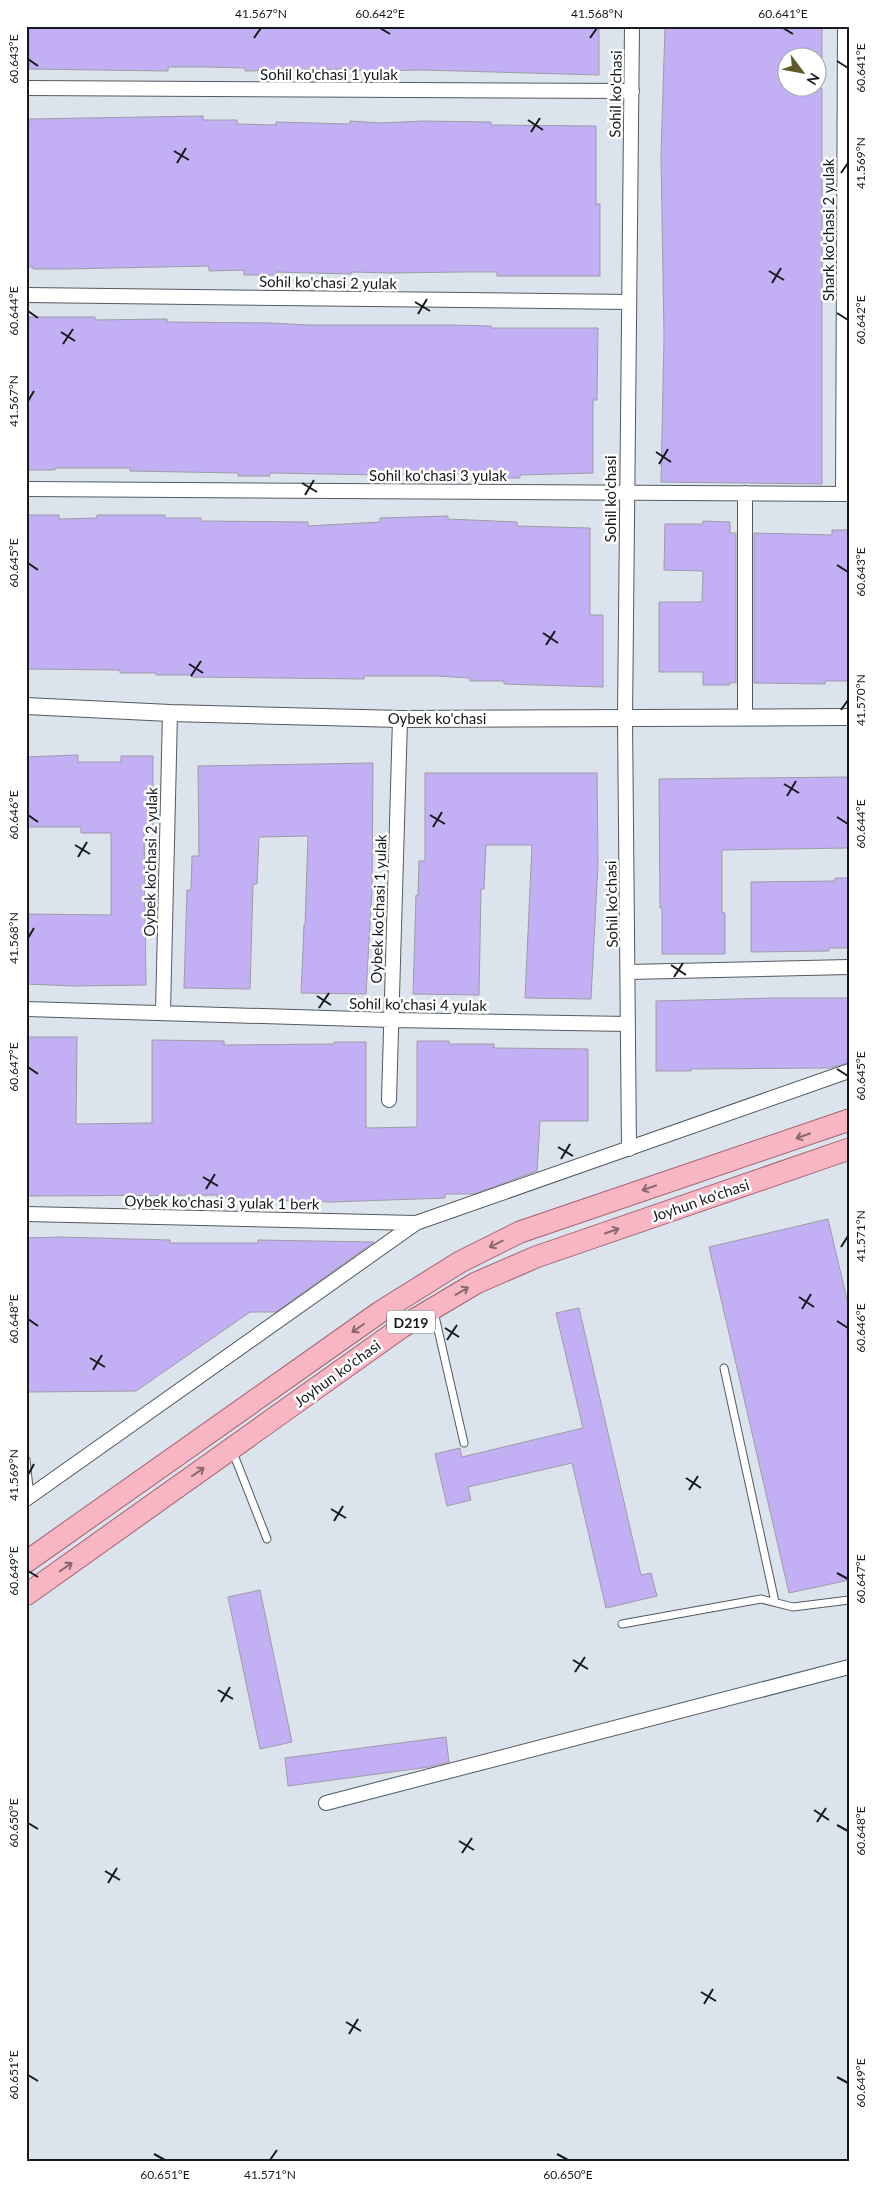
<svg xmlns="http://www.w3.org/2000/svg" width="875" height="2188" font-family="Lato,sans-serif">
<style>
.building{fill:#c2aff4;stroke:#9f9ca6}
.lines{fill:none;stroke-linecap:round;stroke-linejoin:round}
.service-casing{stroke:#545a62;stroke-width:9}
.minor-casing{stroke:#545a62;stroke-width:16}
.tertiary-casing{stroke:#545a62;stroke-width:18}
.primary-casing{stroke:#a6606f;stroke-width:23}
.service{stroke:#fff;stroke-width:7}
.minor{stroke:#fff;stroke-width:14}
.tertiary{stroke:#fff;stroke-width:16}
.primary{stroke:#f8b6c3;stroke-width:21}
.oneway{stroke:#886870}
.ticks{fill:none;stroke:#171a1d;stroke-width:2}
.labels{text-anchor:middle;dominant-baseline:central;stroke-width:5;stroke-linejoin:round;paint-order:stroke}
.shield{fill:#fff;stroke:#5d5f61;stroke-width:1}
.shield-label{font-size:14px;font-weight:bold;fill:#171a1d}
.street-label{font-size:15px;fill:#171a1d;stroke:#fff}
.neatline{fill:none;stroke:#171a1d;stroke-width:2}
.ticks-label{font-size:12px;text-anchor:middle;fill:#171a1d}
</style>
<rect width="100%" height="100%" fill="#dbe3ec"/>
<path class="building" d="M29,26H599V75L423,70L353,71V69L245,71V68L209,67H168V71L29,69Z
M665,26H822V58H788V88H822V484L661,482L664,336L661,156Z
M203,116V120H237V124L276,125V122L350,124V121L382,123L423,121L491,122V125L596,126V204H600V276H497V272H462L391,273L351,272V274L276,272V275H244V270L209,271V266L65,269H33V267H26L29,119Z
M29,317H95V320L167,319V322L271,323L308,325H453L491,326V328H598L597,400H593V473L520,475V478H488V474L382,475L270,473V476H238V473L130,471V468H55V470H26Z
M26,515H59V519L97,518V515H165V518H201V521L308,522V526L380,522V518L448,516V519L517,522V526L590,528V615H603V687L504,684V681H470V678L437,676H364V679L191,677V675H156V673H120V670L26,669Z
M703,521L730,522V533H736V683L730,682V685H703V672H659V602H702L703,571L664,570L665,524H703Z
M832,530H849V681H825V684L754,683V533L832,535Z
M78,755V762H121V756H153V828H144L146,985L73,986L26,984V914L111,915V833H81V827H26V757Z
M373,763L372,890L366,994L301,993L304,925H305L308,836L259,837L257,884H253L250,989L184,988L187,890H191L192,856H199L198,766Z
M425,773H597L598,864L591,999L525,998L532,845H486L484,889H481L479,995L413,994L416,895L418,896L419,861H425Z
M849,777V848L722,850V913H725V954H662V908H660L659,779Z
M835,878H849V948H829V951L751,952V882L835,881Z
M773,998H848V1063L830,1068L691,1069V1071H656V1001Z
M26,1037H77L76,1124L152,1123V1040L224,1041V1045L334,1044V1042H366V1128L417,1127V1041H449V1044H494V1048L588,1049V1121H540L537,1171L474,1194H445V1198L331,1202L217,1198V1195L26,1196Z
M828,1219L849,1308V1580L789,1593L709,1247Z
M60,1237L170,1240V1243H258V1240L374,1242L276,1312H250L136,1391L28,1392L26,1238Z
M579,1308L641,1575L651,1573L657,1596L606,1608L572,1463L468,1487L471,1500L447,1506L435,1454L460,1448L462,1457L583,1428L556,1313Z
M260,1590L292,1742L260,1749L228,1597Z
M446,1737L449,1762L429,1767L288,1786L285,1758Z"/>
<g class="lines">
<g class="service-casing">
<path id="service" d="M434,1312L464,1443
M724,1368L775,1602
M232,1450L267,1539
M26,1460L30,1497
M622,1624L761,1599L793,1607L849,1600"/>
</g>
<g class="minor-casing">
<path id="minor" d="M26,88L632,91
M26,295L629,302
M26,489L849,494
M745,493V717
M843,494L845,26
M628,972L849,967
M26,1009L392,1020L628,1024
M163,1012L170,713
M389,1100L400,719
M629,1149L625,718L632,26
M26,1214L416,1223
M26,1499L416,1223L849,1071
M326,1803L849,1667"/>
</g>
<g class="tertiary-casing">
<path id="tertiary" d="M26,706L170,713L400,719L849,717"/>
</g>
<g class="primary-casing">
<path id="primary" d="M26,1562L380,1312L460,1262L520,1232L849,1120
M26,1595L402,1327L476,1283L536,1257L849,1149"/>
</g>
<use href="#service" class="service"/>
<use href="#minor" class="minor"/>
<use href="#tertiary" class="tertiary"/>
<use href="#primary" class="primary"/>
</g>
<defs><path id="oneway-shaft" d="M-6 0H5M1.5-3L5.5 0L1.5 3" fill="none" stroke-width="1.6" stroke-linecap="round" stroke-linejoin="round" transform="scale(1.25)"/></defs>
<g class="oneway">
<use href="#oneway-shaft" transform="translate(803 1136) rotate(161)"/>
<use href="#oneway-shaft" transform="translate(649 1188) rotate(161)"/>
<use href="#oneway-shaft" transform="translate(612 1231) rotate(-19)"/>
<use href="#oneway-shaft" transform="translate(496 1244) rotate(153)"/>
<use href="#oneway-shaft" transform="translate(462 1291) rotate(-31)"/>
<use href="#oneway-shaft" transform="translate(358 1328) rotate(145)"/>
<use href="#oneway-shaft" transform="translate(198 1472) rotate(-35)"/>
<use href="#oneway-shaft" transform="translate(66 1567) rotate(-35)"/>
</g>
<path class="ticks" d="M380,28L390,34M783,28L793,34M254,38L261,28M590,38L597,28M28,59L38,66M837,61L848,68M528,120L543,130M531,132L540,118M174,151L189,160M177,163L186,148M841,173L848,163M769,271L784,280M772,283L781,268M415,302L430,311M28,311L38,318M837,313L848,320M418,314L427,299M61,332L75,341M63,344L73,329M28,401L34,391M656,452L671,462M659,464L668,449M302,483L317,492M305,495L314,480M28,563L38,570M837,565L848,572M543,633L558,643M546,645L555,631M189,664L203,673M191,676L201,661M841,710L848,700M784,784L799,793M787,796L796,781M28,815L38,822M430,815L445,824M837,817L848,824M433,827L442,812M75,845L90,854M78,857L87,842M28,938L34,928M671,965L686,975M674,977L683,963M317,996L331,1005M319,1008L329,993M28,1067L38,1074M837,1069L848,1076M558,1147L573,1156M561,1159L570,1144M203,1177L218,1186M206,1189L215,1174M841,1247L848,1236M799,1297L814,1307M802,1309L811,1294M28,1319L38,1326M837,1321L848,1328M445,1328L459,1337M447,1340L457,1325M90,1358L105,1367M93,1370L102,1355M28,1475L34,1464M686,1478L701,1488M689,1490L698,1476M331,1509L346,1518M334,1521L343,1506M28,1571L38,1577M837,1573L848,1579M573,1660L588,1669M575,1672L585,1657M218,1690L233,1699M221,1702L230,1687M814,1810L829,1820M817,1822L826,1808M28,1823L38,1829M837,1825L848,1831M459,1841L474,1850M462,1853L472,1838M105,1871L120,1880M108,1883L117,1868M701,1992L716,2001M704,2004L713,1989M346,2022L361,2031M349,2034L358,2019M28,2075L38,2081M837,2077L848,2083M154,2154L165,2160M557,2154L568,2160M270,2160L277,2150"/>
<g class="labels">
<rect class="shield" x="387" y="1310.5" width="48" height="23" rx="4"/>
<g class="shield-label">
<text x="411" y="1322">D219</text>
</g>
<g class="street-label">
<text x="329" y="74">Sohil ko'chasi 1 yulak</text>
<text transform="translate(615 94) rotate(-89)">Sohil ko'chasi</text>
<text transform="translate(828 230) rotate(-90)">Shark ko'chasi 2 yulak</text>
<text transform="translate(328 282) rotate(1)">Sohil ko'chasi 2 yulak</text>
<text x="438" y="475">Sohil ko'chasi 3 yulak</text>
<text transform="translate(610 499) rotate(-90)">Sohil ko'chasi</text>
<text x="437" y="718">Oybek ko'chasi</text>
<text transform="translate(150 862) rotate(-89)">Oybek ko'chasi 2 yulak</text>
<text transform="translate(611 904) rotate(-91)">Sohil ko'chasi</text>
<text transform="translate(378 909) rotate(-88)">Oybek ko'chasi 1 yulak</text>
<text transform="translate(418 1004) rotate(1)">Sohil ko'chasi 4 yulak</text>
<text transform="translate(700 1200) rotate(-19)">Joyhun ko'chasi</text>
<text transform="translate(222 1202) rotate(1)">Oybek ko'chasi 3 yulak 1 berk</text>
<text transform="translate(337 1373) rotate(-36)">Joyhun ko'chasi</text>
</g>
</g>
<rect width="875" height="2188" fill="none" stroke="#ffffff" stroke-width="55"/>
<g transform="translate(802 72) rotate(122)"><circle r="24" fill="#ffffff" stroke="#a2a3a5"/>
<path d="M0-4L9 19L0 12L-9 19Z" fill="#5e5b28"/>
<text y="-8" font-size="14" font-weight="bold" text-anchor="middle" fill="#171a1d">N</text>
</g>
<rect x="28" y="28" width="820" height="2132" class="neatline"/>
<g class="ticks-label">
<text x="261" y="18">41.567°N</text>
<text x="380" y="18">60.642°E</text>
<text x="597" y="18">41.568°N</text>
<text x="783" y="18">60.641°E</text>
<text transform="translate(14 59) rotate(-90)" y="4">60.643°E</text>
<text transform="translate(861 68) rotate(-90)" y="4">60.641°E</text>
<text transform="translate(861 163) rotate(-90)" y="4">41.569°N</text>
<text transform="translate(14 311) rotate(-90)" y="4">60.644°E</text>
<text transform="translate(861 320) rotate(-90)" y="4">60.642°E</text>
<text transform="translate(14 401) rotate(-90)" y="4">41.567°N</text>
<text transform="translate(14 563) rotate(-90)" y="4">60.645°E</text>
<text transform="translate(861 572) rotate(-90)" y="4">60.643°E</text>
<text transform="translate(861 700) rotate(-90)" y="4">41.570°N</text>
<text transform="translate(14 815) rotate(-90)" y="4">60.646°E</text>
<text transform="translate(861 824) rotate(-90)" y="4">60.644°E</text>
<text transform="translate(14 938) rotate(-90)" y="4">41.568°N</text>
<text transform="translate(14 1067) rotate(-90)" y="4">60.647°E</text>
<text transform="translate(861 1076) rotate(-90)" y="4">60.645°E</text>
<text transform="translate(861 1236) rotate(-90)" y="4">41.571°N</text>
<text transform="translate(14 1319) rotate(-90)" y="4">60.648°E</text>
<text transform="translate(861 1328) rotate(-90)" y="4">60.646°E</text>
<text transform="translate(14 1475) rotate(-90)" y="4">41.569°N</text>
<text transform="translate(14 1571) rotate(-90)" y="4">60.649°E</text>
<text transform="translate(861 1579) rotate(-90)" y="4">60.647°E</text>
<text transform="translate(14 1823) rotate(-90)" y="4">60.650°E</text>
<text transform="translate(861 1831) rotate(-90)" y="4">60.648°E</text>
<text transform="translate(14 2075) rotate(-90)" y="4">60.651°E</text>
<text transform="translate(861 2083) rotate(-90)" y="4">60.649°E</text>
<text x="165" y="2179">60.651°E</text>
<text x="270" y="2179">41.571°N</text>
<text x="568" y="2179">60.650°E</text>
</g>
</svg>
